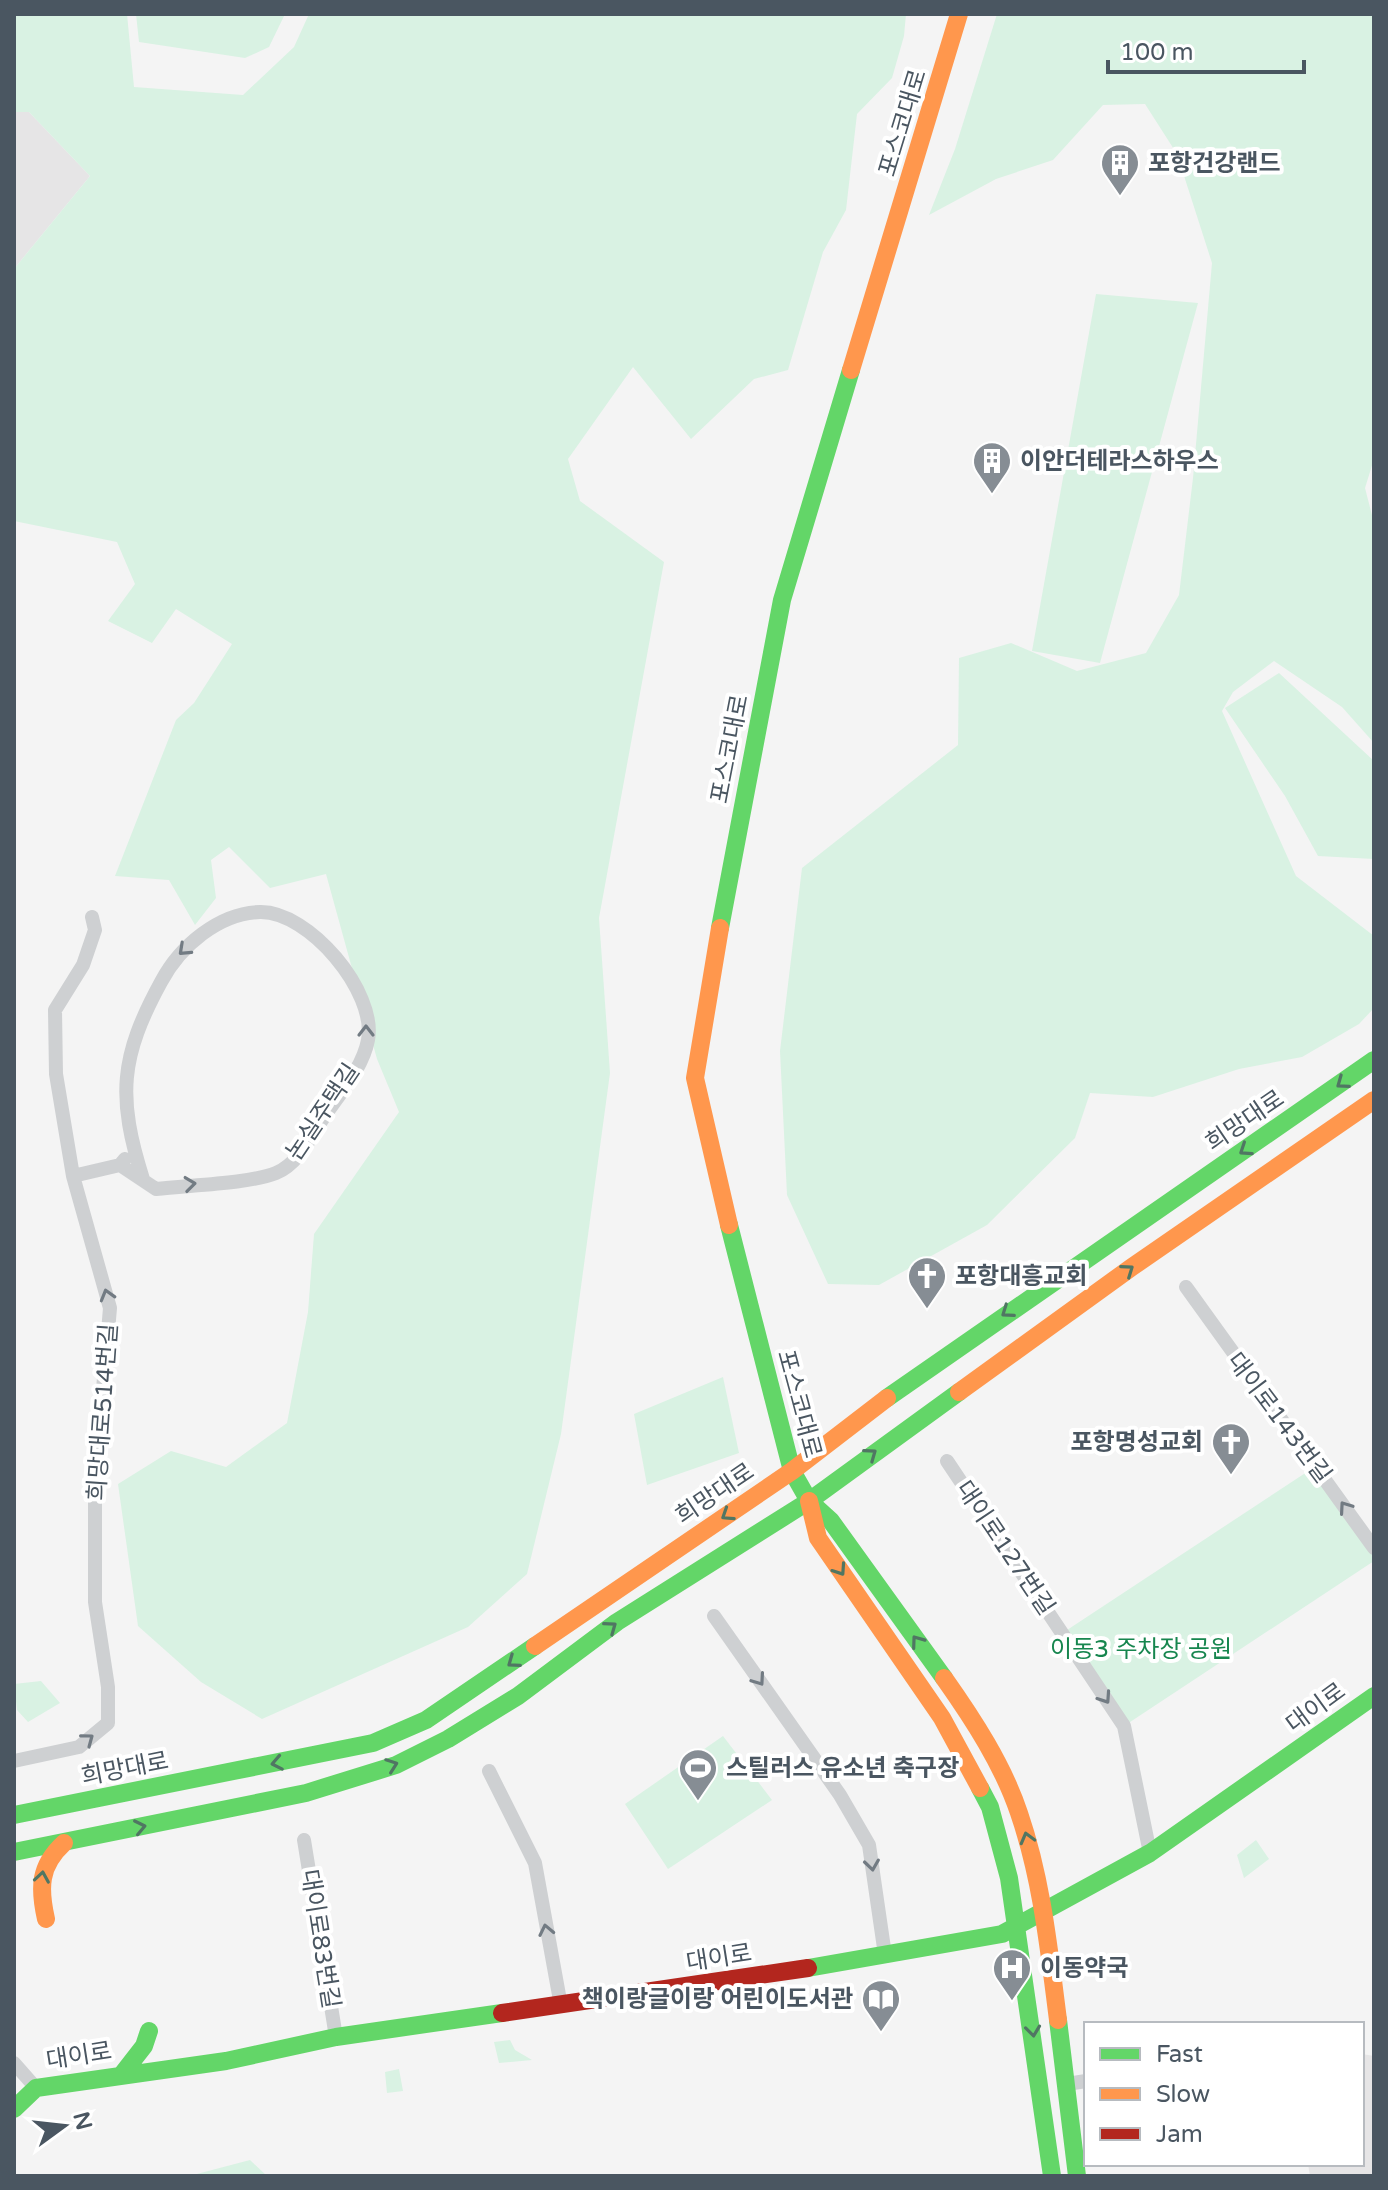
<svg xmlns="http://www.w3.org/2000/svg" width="1388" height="2190" font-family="'Varela Round','Noto Sans KR',sans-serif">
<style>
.education{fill:#e6e5e6}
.green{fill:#d9f2e3}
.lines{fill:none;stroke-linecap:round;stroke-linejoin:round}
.street{stroke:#ced0d2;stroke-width:14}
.fast{stroke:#63d668;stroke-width:18}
.slow{stroke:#ff974d;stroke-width:18}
.jam{stroke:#b3261e;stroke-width:18}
.oneway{stroke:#727b83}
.oneway2{stroke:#507663}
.labels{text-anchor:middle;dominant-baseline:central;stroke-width:8;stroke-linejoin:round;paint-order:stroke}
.street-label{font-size:24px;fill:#4a5661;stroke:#fff}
.poi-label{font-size:24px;font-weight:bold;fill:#4a5661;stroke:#fff;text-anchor:start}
.park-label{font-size:24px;fill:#17864f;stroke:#fff}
</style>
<rect width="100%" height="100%" fill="#f4f4f4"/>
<path class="education" d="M14,111L29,112L90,176L14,269Z
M1362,2054L1374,2056V2176H1310L1308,2164H1362Z"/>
<path class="green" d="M14,14H127L134,87L243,95L294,47L309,14H906L904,36L892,78L857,114L846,210L823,252L788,370L754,379L691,439L633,367L568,459L580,501L664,562L599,918L610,1073L561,1434L527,1574L468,1627L262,1719L201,1682L138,1626L118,1484L171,1451L226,1467L287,1423L308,1312L314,1234L399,1112L377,1059L326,874L270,888L229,847L211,860L216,898L195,925L169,880L115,876L176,720L194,703L232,644L176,609L152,643L108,621L135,584L117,542L14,521V269L90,176L29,112H14Z
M136,14H285L269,47L245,58L139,42Z
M997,14H1374V459L1365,488L1374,523V743L1342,707L1274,661L1233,692L1222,711L1296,876L1374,936V1008L1359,1024L1302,1057L1239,1069L1153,1097L1090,1093L1075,1138L987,1225L879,1285L828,1284L787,1195L780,1051L802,868L958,745L959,658L1011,643L1077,671L1146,653L1179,595L1193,478L1212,263L1177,154L1145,104L1103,105L1053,160L996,179L929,215L955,149Z
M1096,294L1198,303L1100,663L1032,651Z
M1279,673L1374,761V859L1318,856L1285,796L1225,708Z
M723,1377L739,1453L647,1485L634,1414Z
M1316,1466L1374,1548V1561L1124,1726L1061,1634Z
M41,1681L60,1703L28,1722L17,1710L14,1684Z
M723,1736L772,1800L668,1869L625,1804Z
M1256,1840L1269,1859L1244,1878L1237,1855Z
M510,2040L515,2050L532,2060L499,2063L494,2042Z
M399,2069L403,2091L387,2093L385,2072Z
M250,2160L267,2176H192L193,2175Z"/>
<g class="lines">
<path class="street" d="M120,1165L156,1189C188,1185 248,1184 276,1173C300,1163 312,1134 326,1114C341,1092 363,1067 368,1040C377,992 309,911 260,912C219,913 180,946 161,982C120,1057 117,1097 143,1179
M73,1176L120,1165L125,1159
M1186,1287L1374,1548
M947,1461L1124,1726L1150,1853
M714,1616L840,1795L869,1845L885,1955
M14,1761L79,1747L108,1723V1687L95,1602V1482L110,1308L73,1176L56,1074L55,1010L83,965L95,930L92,917
M489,1771L535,1863L561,2006
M304,1840L336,2037
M14,2063L36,2088
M1067,2084L1086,2081"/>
<path class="fast" d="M720,928L782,600L851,370
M729,1225L792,1471L809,1501L831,1521L944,1678
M887,1398L1374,1060
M980,1788L990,1807L1009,1878L1052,2176
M14,1815L373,1743L426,1720L535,1646
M14,1852L306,1793L396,1765L448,1739L518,1696L617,1622L809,1501L959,1392
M808,1968L1002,1934L1150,1853L1374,1696
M1058,2020L1077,2176
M123,2073L144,2046L149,2031
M14,2109L36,2088L226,2061L336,2037L502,2013"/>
<path class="slow" d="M851,370L959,14
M720,928L695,1078L729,1225
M959,1392L1132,1267L1374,1100
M809,1501L818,1538L942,1718L980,1788
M535,1646L792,1471L887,1398
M944,1678C973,1719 1003,1765 1019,1813C1042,1880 1049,1950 1058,2020
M46,1919C39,1888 39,1866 64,1843"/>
<path class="jam" d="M502,2013L808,1968"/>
</g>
<defs><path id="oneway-chevron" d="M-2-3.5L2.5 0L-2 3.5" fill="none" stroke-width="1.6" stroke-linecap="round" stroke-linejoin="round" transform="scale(2)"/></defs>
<g class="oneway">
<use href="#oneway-chevron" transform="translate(184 950) rotate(137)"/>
<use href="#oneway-chevron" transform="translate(366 1031) rotate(-90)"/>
<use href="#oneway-chevron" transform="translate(190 1184) rotate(-7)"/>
<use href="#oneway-chevron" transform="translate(107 1295) rotate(-106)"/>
<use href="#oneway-chevron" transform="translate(1345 1507) rotate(-125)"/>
<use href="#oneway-chevron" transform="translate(759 1680) rotate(55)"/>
<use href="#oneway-chevron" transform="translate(1105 1698) rotate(56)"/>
<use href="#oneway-chevron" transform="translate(88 1739) rotate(-37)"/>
<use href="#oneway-chevron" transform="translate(872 1865) rotate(82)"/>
<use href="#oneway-chevron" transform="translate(546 1930) rotate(-102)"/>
</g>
<g class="oneway2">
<use href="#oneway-chevron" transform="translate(1342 1083) rotate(144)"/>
<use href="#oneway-chevron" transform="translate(1245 1150) rotate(146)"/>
<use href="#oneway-chevron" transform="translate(1128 1270) rotate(-35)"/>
<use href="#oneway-chevron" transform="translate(1007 1312) rotate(145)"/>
<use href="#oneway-chevron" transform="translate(871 1454) rotate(-36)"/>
<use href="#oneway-chevron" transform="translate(727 1515) rotate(147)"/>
<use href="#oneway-chevron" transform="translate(840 1570) rotate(56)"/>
<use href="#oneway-chevron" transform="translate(611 1627) rotate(-36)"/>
<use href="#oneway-chevron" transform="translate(917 1641) rotate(-126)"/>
<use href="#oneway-chevron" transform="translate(513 1662) rotate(144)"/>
<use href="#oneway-chevron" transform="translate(277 1763) rotate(169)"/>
<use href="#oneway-chevron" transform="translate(392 1765) rotate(-20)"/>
<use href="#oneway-chevron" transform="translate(140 1827) rotate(-12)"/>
<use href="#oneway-chevron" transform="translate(1027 1838) rotate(-105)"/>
<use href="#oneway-chevron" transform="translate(42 1877) rotate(-81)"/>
<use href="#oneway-chevron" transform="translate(1033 2031) rotate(83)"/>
</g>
<defs>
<g id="building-pin" transform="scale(2)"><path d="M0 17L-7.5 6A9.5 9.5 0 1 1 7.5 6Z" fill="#868d94" stroke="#fff"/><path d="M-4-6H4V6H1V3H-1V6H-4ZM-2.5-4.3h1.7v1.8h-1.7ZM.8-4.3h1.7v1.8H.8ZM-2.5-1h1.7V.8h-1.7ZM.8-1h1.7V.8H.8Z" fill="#fff"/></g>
<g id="church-pin" transform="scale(2)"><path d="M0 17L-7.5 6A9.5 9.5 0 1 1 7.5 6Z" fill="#868d94" stroke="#fff"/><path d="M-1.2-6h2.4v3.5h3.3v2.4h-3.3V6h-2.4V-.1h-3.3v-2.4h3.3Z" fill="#fff"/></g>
<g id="stadium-pin" transform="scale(2)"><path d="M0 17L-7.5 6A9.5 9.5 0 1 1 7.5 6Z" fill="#868d94" stroke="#fff"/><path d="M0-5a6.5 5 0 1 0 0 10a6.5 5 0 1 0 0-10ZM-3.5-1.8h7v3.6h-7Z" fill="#fff"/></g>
<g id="hospital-pin" transform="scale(2)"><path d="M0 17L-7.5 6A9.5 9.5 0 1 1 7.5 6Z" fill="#868d94" stroke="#fff"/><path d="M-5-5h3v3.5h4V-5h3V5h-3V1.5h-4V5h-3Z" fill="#fff"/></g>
<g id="library-pin" transform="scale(2)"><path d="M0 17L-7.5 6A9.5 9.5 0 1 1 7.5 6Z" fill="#868d94" stroke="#fff"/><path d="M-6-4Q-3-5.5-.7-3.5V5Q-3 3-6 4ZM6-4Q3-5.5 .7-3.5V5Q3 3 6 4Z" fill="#fff"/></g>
</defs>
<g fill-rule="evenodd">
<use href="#building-pin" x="1120" y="163"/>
<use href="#building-pin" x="992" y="461"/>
<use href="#church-pin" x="927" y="1276"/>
<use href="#church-pin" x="1231" y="1442"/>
<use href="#stadium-pin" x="698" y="1768"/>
<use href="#hospital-pin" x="1012" y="1968"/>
<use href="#library-pin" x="881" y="1999"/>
</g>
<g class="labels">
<g class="street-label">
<text transform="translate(903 123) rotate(-73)">포스코대로</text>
<text transform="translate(730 749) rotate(-79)">포스코대로</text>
<text transform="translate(323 1112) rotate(-56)">논실주택길</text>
<text transform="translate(1245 1121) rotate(-34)">희망대로</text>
<text transform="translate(799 1404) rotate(75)">포스코대로</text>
<text transform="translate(103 1412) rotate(-86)">희망대로514번길</text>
<text transform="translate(1279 1418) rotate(53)">대이로143번길</text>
<text transform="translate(715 1494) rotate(-34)">희망대로</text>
<text transform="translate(1005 1548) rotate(56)">대이로127번길</text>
<text transform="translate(1316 1708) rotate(-36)">대이로</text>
<text transform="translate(125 1769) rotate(-11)">희망대로</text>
<text transform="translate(320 1939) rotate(81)">대이로83번길</text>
<text transform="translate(719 1958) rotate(-9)">대이로</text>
<text transform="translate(79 2056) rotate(-9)">대이로</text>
</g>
<g class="poi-label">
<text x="1148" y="163">포항건강랜드</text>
<text x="1020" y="461">이안더테라스하우스</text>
<text x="955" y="1276">포항대흥교회</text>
<text x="1203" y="1442" text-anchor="end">포항명성교회</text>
<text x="726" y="1768">스틸러스 유소년 축구장</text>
<text x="1040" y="1968">이동약국</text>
<text x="853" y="1999" text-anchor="end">책이랑글이랑 어린이도서관</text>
</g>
<g class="park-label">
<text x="1141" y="1649">이동3 주차장 공원</text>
</g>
</g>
<rect width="1388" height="2190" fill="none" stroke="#4a5661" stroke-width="32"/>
<rect x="1084" y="2022" width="280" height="144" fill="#ffffff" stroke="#b7bbc0" stroke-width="2"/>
<rect x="1100" y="2048" width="40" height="12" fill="#63d668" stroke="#b7bbc0" stroke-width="2"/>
<text x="1156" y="2062" font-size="24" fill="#4a5661">Fast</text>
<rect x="1100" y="2088" width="40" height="12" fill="#ff974d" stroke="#b7bbc0" stroke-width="2"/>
<text x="1156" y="2102" font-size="24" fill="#4a5661">Slow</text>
<rect x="1100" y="2128" width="40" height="12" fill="#b3261e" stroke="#b7bbc0" stroke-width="2"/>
<text x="1156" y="2142" font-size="24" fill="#4a5661">Jam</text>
<g transform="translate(64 2126) rotate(75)" stroke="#ffffff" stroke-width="6" paint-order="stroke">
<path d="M0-6L14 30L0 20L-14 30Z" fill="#4a5661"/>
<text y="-12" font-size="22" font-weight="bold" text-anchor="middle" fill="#4a5661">N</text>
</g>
<path d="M1108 60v12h196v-12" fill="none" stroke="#4a5661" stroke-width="4"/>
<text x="1120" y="60" font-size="24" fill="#4a5661" stroke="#ffffff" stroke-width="6" paint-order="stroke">100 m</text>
</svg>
